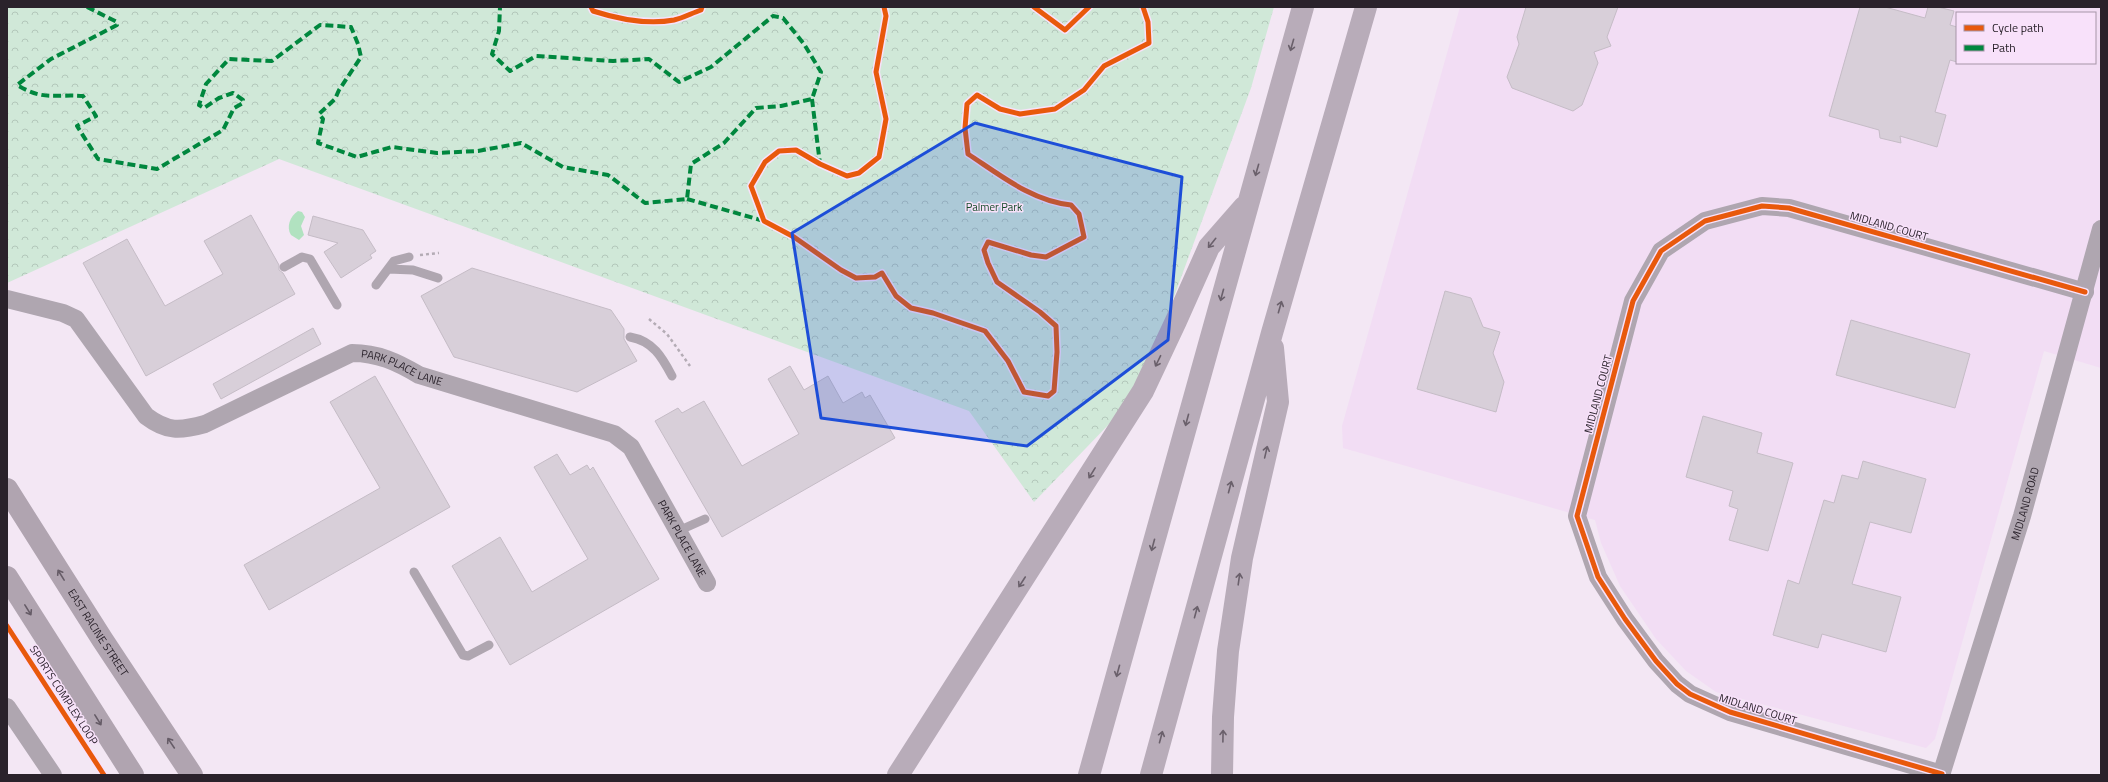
<svg xmlns="http://www.w3.org/2000/svg" width="2108" height="782" font-family="'Titillium Web',sans-serif">
<style>
.built{fill:#f2ddf4;fill-rule:evenodd}
.park{fill:url(#park-crowns)}
.water{fill:#b1e2c0}
.building{fill:#d8cfd9;stroke:#c5bcc6}
.lines{fill:none;stroke-linecap:round;stroke-linejoin:round}
.path{stroke:#b4acb5;stroke-width:2.5;stroke-dasharray:3 3;stroke-linecap:butt}
.service{stroke:#afa6b0;stroke-width:9}
.minor{stroke:#afa6b0;stroke-width:18}
.secondary{stroke:#b0a4b0;stroke-width:22}
.motorway{stroke:#b8acb9;stroke-width:22}
.quiet{stroke:#00873e;stroke-width:4;stroke-dasharray:8 4;stroke-linecap:butt}
.cycleway-casing{stroke:#f8e1fa;stroke-width:8}
.cycleway{stroke:#e8590c;stroke-width:5}
.oneway{stroke:#6a606b}
.oneway2{stroke:#665c67}
.marked{fill:#1d4ed8;fill-opacity:0.2;stroke:#1d4ed8;stroke-width:3;stroke-linejoin:round}
.labels{text-anchor:middle;dominant-baseline:central;stroke-width:3;stroke-linejoin:round;paint-order:stroke}
.park-label{font-size:11px;fill:#134a27;stroke:#f8e1fa}
.street-label{font-size:11px;fill:#2a222b;stroke:#f8e1fa}
</style>
<defs>
<pattern id="park-crowns" width="20" height="18" patternUnits="userSpaceOnUse"><rect width="20" height="18" fill="#d0e8d8"/><path d="M2 6a3 3 0 1 1 6 0M12 15a3 3 0 1 1 6 0" fill="none" stroke="#b3c7ba"/></pattern>
</defs>
<rect width="100%" height="100%" fill="#f3e7f4"/>
<path class="built" d="M1460,7H2101V368L2044,351L1935,739L1926,748L1716,692L1686,671L1656,639L1620,586L1601,543L1595,520L1343,448L1342,426ZM1957,13H2095V63H1957Z"/>
<path class="park" d="M7,7H1274L1251,88L1138,394L1034,502L969,411L279,159L7,283Z"/>
<path class="water" d="M298,211L302,212L305,217L301,226L304,235L299,240L291,235C286,227 290,216 298,211Z"/>
<path class="building" d="M1526,7H1618L1607,37L1611,46L1594,52L1598,63L1582,105L1573,111L1512,88L1507,77L1519,44L1517,37Z
M1860,7H1885L1925,18L1928,7H1938L1954,11L1950,25L1957,27V62L1950,60L1935,112L1946,115L1937,147L1900,136L1901,143L1880,138L1879,130L1829,116Z
M251,215L279,265V270L283,273L295,294L146,376L83,263L127,239L165,306L223,274L204,241Z
M313,216L363,230L376,251L370,255L372,258L341,278L324,252L338,243L308,235Z
M472,268L611,310L624,329V339L637,361L577,392L454,357L421,296Z
M1445,291L1471,298L1483,327L1500,332L1493,353L1504,382L1496,412L1417,389Z
M1851,320L1970,354L1955,408L1836,375Z
M313,328L321,344L221,399L213,384Z
M790,366L804,390L828,376L843,403L862,392L865,398L870,395L895,438L722,537L655,421L678,408L682,413L704,401L742,466L799,434L768,379Z
M375,376L450,507L269,610L244,565L380,488L330,402Z
M1703,416L1762,433L1757,453L1793,463L1768,551L1729,540L1738,509L1729,506L1733,491L1686,477Z
M557,454L570,475L587,465L590,470L593,467L659,579L510,665L452,566L500,537L532,592L588,559L534,467Z
M1863,461L1926,479L1911,533L1870,522L1852,584L1901,597L1886,652L1822,634L1818,648L1773,635L1788,580L1799,584L1824,500L1834,503L1842,475L1858,479Z"/>
<g class="lines">
<path class="path" d="M420,255L439,253
M649,319L667,334L690,366"/>
<path class="service" d="M284,267L302,257L310,259L337,305
M388,269L413,270L438,278
M376,285L394,261L409,257
M630,337C653,341 662,357 672,376
M678,531L705,519
M414,572L463,655L468,656L489,645"/>
<g class="minor">
<path id="s1" d="M7,299L63,313L76,319L146,416C167,432 180,431 205,424L352,353C378,353 397,362 419,375L614,434L631,447L707,583"/>
<path d="M7,707L53,775"/>
<path d="M1942,774L1730,712L1690,694L1677,684L1656,661L1625,619L1598,577L1577,516L1633,301L1661,251L1705,221L1762,206L1789,208L2085,292"/>
<path id="s2" d="M1941,775L2022,516L2101,229"/>
</g>
<g class="secondary">
<path id="s3" d="M7,489L102,639L192,775"/>
<path d="M7,577L133,775"/>
</g>
<path class="motorway" d="M898,775L1143,391L1176,321L1209,247L1244,207
M1089,775L1303,7
M1151,775L1272,333L1366,7
M1222,775L1223,717L1228,651L1242,558L1278,402L1273,348"/>
<path class="quiet" d="M87,7L117,22V25L51,59L17,85C44,101 53,94 83,96L96,116L77,126L98,159L157,169L223,130L234,108L243,103V100L233,93L219,98L204,108L199,105L206,84L229,59L272,61L320,25L351,27L358,44L361,57L339,90L335,99L319,114L323,119L318,143L357,157L392,147L437,153L478,151L521,143L563,167L608,175L645,203L687,199L691,164L724,143L756,108L781,106L812,99L821,72L804,44L783,18L773,16L711,67L679,82L649,59L613,61L536,56L510,71L492,54L499,31L500,7
M812,99L820,164
M687,199L764,221"/>
<g class="cycleway-casing">
<path id="cycleway" d="M591,7L593,11C618,19 648,25 674,20C683,18 692,13 701,10L702,7
M884,7L886,16L876,72L886,119L879,157L859,173L847,176L820,164L796,150L779,151L765,162L751,186L764,221L794,237L841,270L856,278L875,277L882,273L896,296L911,308L933,313L985,331L1008,361L1024,392L1048,396L1054,391L1057,352L1056,326L1040,312L997,282L988,263L984,250L988,242L1031,255L1046,257L1084,237L1079,214L1071,205C1032,201 1000,175 968,154L965,128L967,104L977,95L1000,109L1020,114L1055,109L1084,90L1104,66L1149,43L1148,22L1143,7
M1034,7L1065,30L1089,7
M7,626L104,775
M1942,774L1730,712L1690,694L1677,684L1656,661L1625,619L1598,577L1577,516L1633,301L1661,251L1705,221L1762,206L1789,208L2085,292"/>
</g>
<use href="#cycleway" class="cycleway"/>
</g>
<defs><path id="oneway-shaft" d="M-6 0H5M1.5-3L5.5 0L1.5 3" fill="none" stroke-width="1.6" stroke-linecap="round" stroke-linejoin="round"/></defs>
<g class="oneway">
<use href="#oneway-shaft" transform="translate(1292 45) rotate(106)"/>
<use href="#oneway-shaft" transform="translate(1257 170) rotate(106)"/>
<use href="#oneway-shaft" transform="translate(1212 243) rotate(129)"/>
<use href="#oneway-shaft" transform="translate(1222 295) rotate(105)"/>
<use href="#oneway-shaft" transform="translate(1280 307) rotate(-74)"/>
<use href="#oneway-shaft" transform="translate(1158 361) rotate(116)"/>
<use href="#oneway-shaft" transform="translate(1187 420) rotate(105)"/>
<use href="#oneway-shaft" transform="translate(1266 452) rotate(-77)"/>
<use href="#oneway-shaft" transform="translate(1092 473) rotate(122)"/>
<use href="#oneway-shaft" transform="translate(1230 487) rotate(-75)"/>
<use href="#oneway-shaft" transform="translate(1153 545) rotate(105)"/>
<use href="#oneway-shaft" transform="translate(1239 579) rotate(-82)"/>
<use href="#oneway-shaft" transform="translate(1022 582) rotate(123)"/>
<use href="#oneway-shaft" transform="translate(1196 612) rotate(-75)"/>
<use href="#oneway-shaft" transform="translate(1118 671) rotate(105)"/>
<use href="#oneway-shaft" transform="translate(1223 736) rotate(-89)"/>
<use href="#oneway-shaft" transform="translate(1161 737) rotate(-75)"/>
</g>
<g class="oneway2">
<use href="#oneway-shaft" transform="translate(61 575) rotate(-122)"/>
<use href="#oneway-shaft" transform="translate(28 610) rotate(58)"/>
<use href="#oneway-shaft" transform="translate(98 720) rotate(58)"/>
<use href="#oneway-shaft" transform="translate(171 743) rotate(-124)"/>
</g>
<path class="marked" d="M975,123L1182,177L1168,340L1027,446L821,418L792,233Z"/>
<g class="labels">
<g class="park-label">
<text x="994" y="207">Palmer Park</text>
</g>
<g class="street-label">
<text transform="translate(1889 226) rotate(16)">MIDLAND COURT</text>
<text stroke="none"><textPath href="#s1" startOffset="470">PARK PLACE LANE</textPath></text>
<text transform="translate(1598 394) rotate(-75)">MIDLAND COURT</text>
<text stroke="none"><textPath href="#s2" startOffset="284">MIDLAND ROAD</textPath></text>
<text stroke="none"><textPath href="#s1" startOffset="819">PARK PLACE LANE</textPath></text>
<text stroke="none"><textPath href="#s3" startOffset="170">EAST RACINE STREET</textPath></text>
<text transform="translate(64 695) rotate(57)">SPORTS COMPLEX LOOP</text>
<text transform="translate(1758 709) rotate(17)">MIDLAND COURT</text>
</g>
</g>
<rect width="2108" height="782" fill="none" stroke="#2a222b" stroke-width="16"/>
<rect x="1956" y="12" width="140" height="52" fill="#f8e1fa" stroke="#a695a7"/>
<rect x="1964" y="25" width="20" height="6" fill="#e8590c" stroke="#a695a7"/>
<text x="1992" y="32" font-size="12" fill="#2a222b">Cycle path</text>
<rect x="1964" y="45" width="20" height="6" fill="#00873e" stroke="#a695a7"/>
<text x="1992" y="52" font-size="12" fill="#2a222b">Path</text>
</svg>
